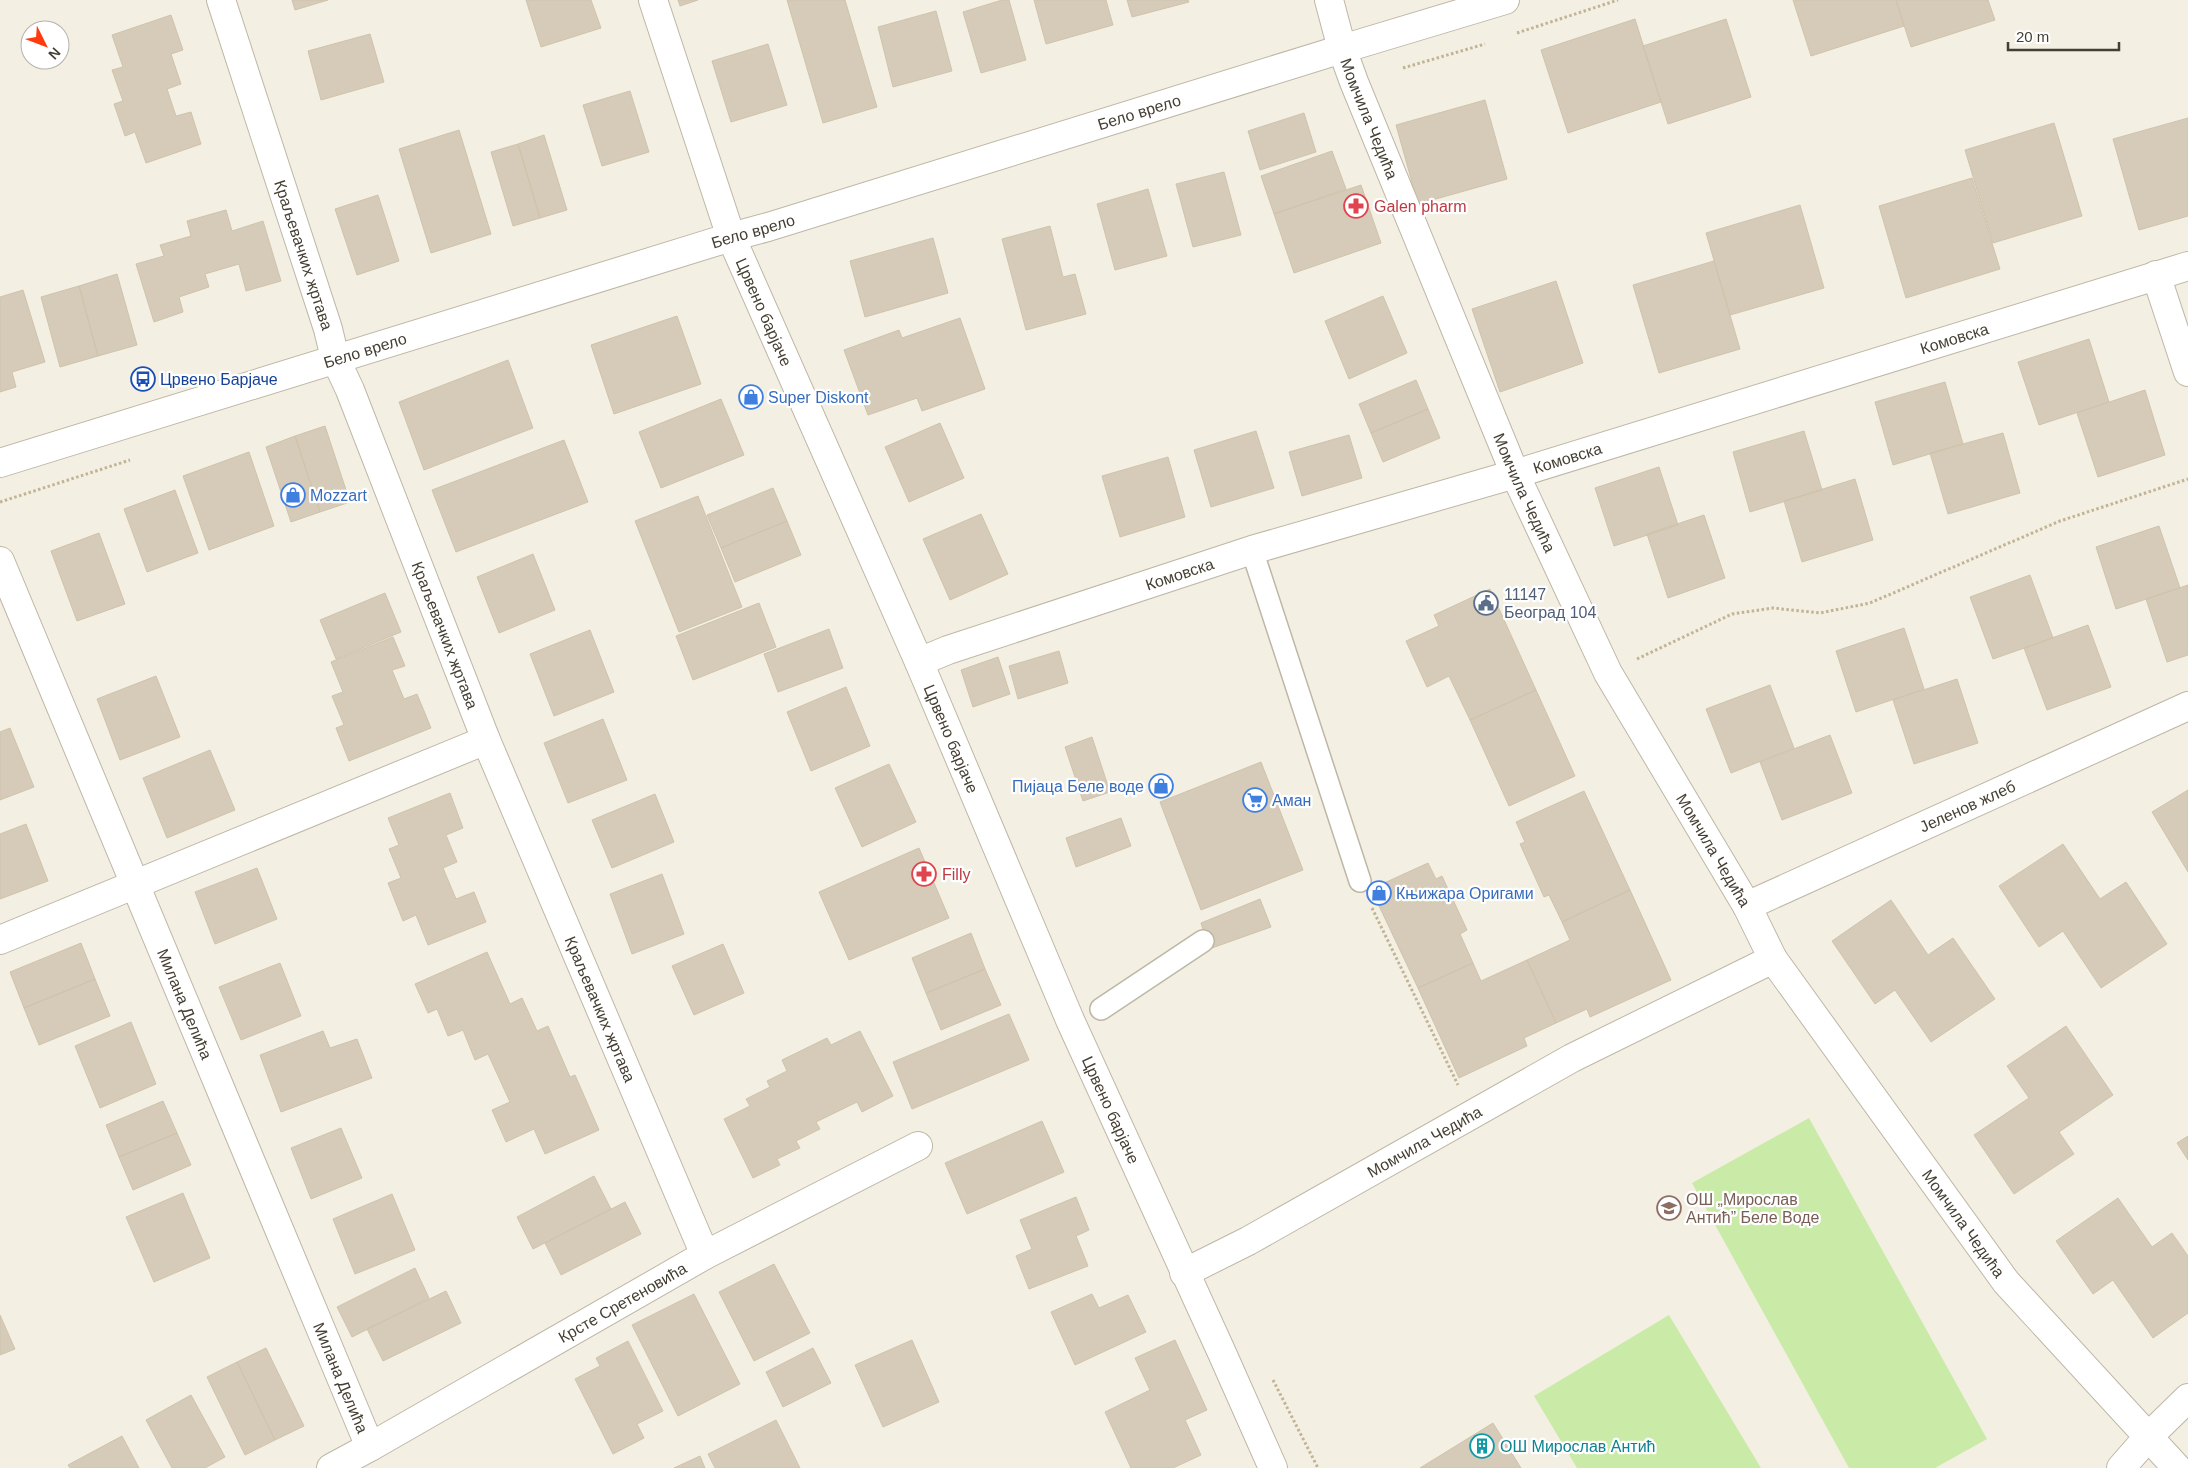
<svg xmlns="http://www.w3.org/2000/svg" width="2188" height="1468" font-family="Arial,sans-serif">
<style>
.green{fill:#caeba8}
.building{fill:#d5cbb8;stroke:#d0c3ab}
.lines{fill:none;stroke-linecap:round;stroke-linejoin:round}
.service-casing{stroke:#bfb7a5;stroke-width:24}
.minor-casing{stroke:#bfb7a5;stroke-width:30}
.tertiary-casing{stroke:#bfb7a5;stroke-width:30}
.path{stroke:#c2b395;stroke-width:3;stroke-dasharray:2.5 2.5;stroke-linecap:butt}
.service{stroke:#fff;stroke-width:21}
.minor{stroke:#fff;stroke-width:28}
.tertiary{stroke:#fff;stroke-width:28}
.labels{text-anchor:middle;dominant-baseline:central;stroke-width:4.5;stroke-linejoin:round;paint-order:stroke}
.street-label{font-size:16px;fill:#453f33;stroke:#fff}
.health-label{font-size:16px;fill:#be3a42;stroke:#fff;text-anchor:start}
.transit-label{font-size:16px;fill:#164399;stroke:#fff;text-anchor:start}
.shop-label{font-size:16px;fill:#366cbe;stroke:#fff;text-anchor:start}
.service-label{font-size:16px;fill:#4e5e75;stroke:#fff;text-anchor:start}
.education-label{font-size:16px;fill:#785e54;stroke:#fff;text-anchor:start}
.culture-label{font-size:16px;fill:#0d838f;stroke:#fff;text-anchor:start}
</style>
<rect width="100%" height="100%" fill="#f3efe3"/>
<path class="green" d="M1809,1118L1987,1439L1935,1468H1849L1692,1183Z
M1669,1315L1761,1468H1577L1534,1396Z"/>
<path class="building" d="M292,0H328L295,10Z
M526,0H591L601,28L541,47Z
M678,0H698L680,6Z
M787,0H845L877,107L823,123Z
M1002,0H1009L1026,60L981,73L963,12Z
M1034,0H1106L1113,25L1046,44Z
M1127,0H1188L1189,2L1132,17Z
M1793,0H1896L1904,26L1811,56Z
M1896,0H1988L1995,20L1911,47Z
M936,11L952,71L893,87L878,27Z
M171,15L183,50L171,54L181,84L167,89L176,116L191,112L201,144L146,163L135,132L125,136L114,104L123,101L112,70L123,67L112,35Z
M1635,19L1661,102L1568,133L1541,50Z
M1726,19L1751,97L1668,124L1643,46Z
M370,34L384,82L321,100L308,51Z
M768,44L787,105L731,122L712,61Z
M630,91L649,152L602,166L583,105Z
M1485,100L1507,179L1418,204L1396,125Z
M1304,113L1316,152L1260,170L1248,131Z
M2188,118V216L2139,230L2113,139Z
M2054,123L2082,216L1993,243L1965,150Z
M459,130L491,234L431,253L399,149Z
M544,135L567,210L540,218L518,144Z
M518,144L540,218L513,226L491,152Z
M1332,151L1346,189L1274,214L1261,176Z
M1224,172L1241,235L1193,247L1176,184Z
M1972,178L2000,269L1906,298L1879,206Z
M1361,185L1381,243L1294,273L1274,214Z
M1148,189L1167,256L1115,270L1097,204Z
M378,195L399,261L357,275L335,209Z
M1800,205L1824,288L1730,315L1706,233Z
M226,210L232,231L263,221L281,281L246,291L239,264L205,274L209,287L179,297L183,312L154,322L136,264L164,256L160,245L191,236L187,221Z
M1050,226L1063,277L1075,274L1086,314L1026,330L1002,239Z
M933,238L948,293L865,317L850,261Z
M1714,261L1740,349L1659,373L1633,285Z
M117,274L137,345L98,356L79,286Z
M1556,281L1583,363L1500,392L1472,309Z
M79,286L98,356L60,367L41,297Z
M23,290L45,362L12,372L16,387L0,392V297Z
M1383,296L1407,353L1349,379L1325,321Z
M677,316L701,384L614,414L591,345Z
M960,318L985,389L922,411L917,398L868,415L844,350L899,330L902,338Z
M2089,339L2109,402L2039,425L2018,362Z
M508,360L533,428L424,470L399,402Z
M1416,380L1428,409L1371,433L1359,404Z
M1945,382L1963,444L1893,465L1875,402Z
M2145,390L2165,455L2098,477L2077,413Z
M721,399L744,455L661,488L639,432Z
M1428,409L1440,438L1383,462L1371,433Z
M940,423L964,478L909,502L885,447Z
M325,426L350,502L320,512L295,436Z
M1256,431L1274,488L1211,507L1194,450Z
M1804,431L1822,490L1750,512L1733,452Z
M2003,433L2020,493L1948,514L1930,453Z
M1349,435L1362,478L1302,496L1289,452Z
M295,436L320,512L291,522L266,447Z
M564,440L588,502L456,552L432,490Z
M249,452L274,526L209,550L183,476Z
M1168,457L1185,517L1120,537L1102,476Z
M1659,467L1678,525L1614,546L1595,488Z
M1855,479L1873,540L1802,562L1784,501Z
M773,488L787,521L721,548L707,515Z
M175,490L198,553L147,572L124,509Z
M698,496L742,607L679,632L635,521Z
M981,514L1008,574L950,600L923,539Z
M1704,515L1725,578L1668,598L1647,534Z
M787,521L801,555L735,582L721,548Z
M2159,526L2180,588L2116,609L2096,547Z
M99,533L125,604L77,621L51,551Z
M533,554L555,610L499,633L477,577Z
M2030,575L2053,638L1993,659L1970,597Z
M2188,585V655L2167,662L2146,599Z
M1490,589L1536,690L1470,720L1449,676L1427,687L1406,641L1439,626L1434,615Z
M385,593L401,632L336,659L320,620Z
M759,603L776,647L693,680L676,636Z
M2088,625L2111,687L2047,710L2024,648Z
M1904,628L1924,689L1856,712L1836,651Z
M829,629L843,668L778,692L764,654Z
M590,630L614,692L554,716L530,654Z
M393,637L405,666L392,670L404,699L417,694L431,728L349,761L336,728L344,725L332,696L343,692L331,662Z
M1059,651L1068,683L1018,699L1009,666Z
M998,657L1010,694L973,707L961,670Z
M156,676L180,737L120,760L97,699Z
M1957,679L1978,743L1914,764L1893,700Z
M1770,685L1794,748L1731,773L1706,709Z
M846,687L870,746L811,771L787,712Z
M1536,690L1575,776L1509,806L1470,720Z
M603,719L627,780L568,803L544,743Z
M10,728L34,787L0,800V732Z
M1830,735L1852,793L1782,820L1760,762Z
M1092,737L1110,792L1083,801L1065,747Z
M210,750L235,810L167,838L143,778Z
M1261,762L1303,870L1201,910L1160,802Z
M889,764L916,822L862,847L835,788Z
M2188,790V872L2152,812Z
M1584,791L1630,890L1562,922L1549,895L1544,897L1520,844L1525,842L1516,822Z
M450,793L463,828L446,835L457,862L443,868L456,899L474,892L486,922L428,945L416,915L403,921L388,883L401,878L389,849L399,845L388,818Z
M655,794L674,842L612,868L592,820Z
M1121,818L1131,846L1076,867L1066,838Z
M26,824L48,881L0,899V834Z
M2063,844L2100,899L2126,882L2167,944L2101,988L2063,931L2039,947L1999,886Z
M919,848L949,918L849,960L819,892Z
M1428,863L1436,879L1442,876L1467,930L1460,934L1473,963L1418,988L1371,889Z
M257,868L277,919L215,944L195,892Z
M662,874L684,934L632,954L610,894Z
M1630,890L1671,980L1590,1017L1587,1009L1556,1023L1527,960L1570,940L1562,922Z
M1260,899L1271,927L1209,949L1201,923Z
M1891,900L1928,955L1953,938L1995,999L1931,1042L1895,990L1875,1004L1832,941Z
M971,933L985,969L926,993L912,958Z
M81,943L95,979L24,1008L10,972Z
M723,944L744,993L694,1015L672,966Z
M487,952L510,1004L522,998L537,1031L548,1026L570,1077L575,1075L599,1130L545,1154L534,1129L506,1142L492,1110L510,1102L488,1054L475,1060L463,1030L448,1036L437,1009L428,1013L415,984Z
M1527,960L1556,1023L1524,1038L1527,1046L1459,1078L1418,988L1473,963L1481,981Z
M280,963L301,1016L241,1040L219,987Z
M985,969L1001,1005L941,1030L926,993Z
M95,979L110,1016L39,1045L24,1008Z
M1009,1014L1029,1060L912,1109L893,1062Z
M131,1022L156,1084L100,1108L75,1046Z
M2066,1026L2113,1095L2059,1132L2074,1154L2014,1194L1974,1135L2029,1098L2007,1066Z
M323,1031L330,1048L357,1039L372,1078L281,1112L260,1055Z
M860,1031L893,1096L862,1112L857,1102L816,1122L820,1129L796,1141L800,1148L777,1159L780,1165L753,1178L724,1119L750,1106L746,1099L770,1087L767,1081L787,1071L782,1060L827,1038L831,1045Z
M163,1101L177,1133L119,1157L106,1125Z
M1042,1121L1064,1172L967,1214L945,1163Z
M341,1128L362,1178L311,1199L291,1148Z
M177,1133L191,1165L133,1190L119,1157Z
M2188,1136V1160L2177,1143Z
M594,1176L611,1209L533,1249L517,1217Z
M183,1193L210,1258L154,1282L126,1217Z
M392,1194L415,1250L355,1274L333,1219Z
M1076,1197L1089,1230L1076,1236L1088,1266L1029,1289L1016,1256L1032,1249L1020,1220Z
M2118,1198L2152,1247L2172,1233L2188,1256V1313L2153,1338L2113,1280L2093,1294L2056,1241Z
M625,1202L641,1234L561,1275L545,1243Z
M774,1264L810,1333L754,1361L719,1292Z
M415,1268L429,1298L352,1337L337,1307Z
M446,1291L461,1323L383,1361L367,1329Z
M694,1294L740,1384L678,1416L632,1325Z
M1092,1294L1099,1308L1128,1295L1146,1332L1075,1365L1051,1312Z
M0,1315L15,1349L0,1355Z
M912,1340L939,1402L883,1427L855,1365Z
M1175,1340L1207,1410L1185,1420L1201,1455L1173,1468H1131L1105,1412L1150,1390L1135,1358Z
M628,1341L663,1411L637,1424L644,1438L613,1454L575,1379L600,1366L596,1358Z
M266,1348L304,1426L275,1440L237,1362Z
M813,1348L831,1383L783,1407L766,1372Z
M237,1362L275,1440L245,1455L207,1377Z
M191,1395L225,1457L205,1468H172L146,1420Z
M776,1420L800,1468H715L708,1454Z
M1493,1423L1521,1468H1420Z
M122,1436L139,1468H70L68,1465Z
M700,1456L705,1468H674Z"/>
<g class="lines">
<g class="service-casing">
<path id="service" d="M1252,550L1360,881
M1101,1009L1203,941"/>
</g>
<g class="minor-casing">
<g id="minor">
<path id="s1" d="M221,0L328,329L335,358L350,390L486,740L705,1255"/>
<path d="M653,0L731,237"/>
<path id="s2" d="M1505,0L1342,49L1354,82L1515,474L1608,673L1747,906L1773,959L2006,1282L2177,1468"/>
<path d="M2156,275L2188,372"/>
<path id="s3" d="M0,561L370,1447"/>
<path id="s4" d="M919,662L948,650L1252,550L1515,474L2188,266"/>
<path id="s5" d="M1747,906L2188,706"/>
<path d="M0,940L486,740"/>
<path id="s6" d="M1184,1273L1248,1241L1572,1058L1773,959"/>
<path id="s7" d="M331,1468L370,1447L705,1255L918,1146"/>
<path d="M2121,1468L2148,1437L2188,1398"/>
</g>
</g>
<g class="tertiary-casing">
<g id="tertiary">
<path id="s8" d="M731,237L919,662L1070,1020L1222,1353L1273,1468"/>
<path id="s9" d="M0,463L731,237L768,227L1342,49L1329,0"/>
</g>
</g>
<path class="path" d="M1517,33L1618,0
M1403,68L1485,44
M0,502L130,460
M1637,659L1732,614L1773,608L1820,613L1870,603L2060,521L2188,479
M1372,908L1458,1085
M1273,1380L1318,1468"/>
<use href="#service" class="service"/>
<use href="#minor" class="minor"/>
<use href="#tertiary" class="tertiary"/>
</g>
<defs>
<g id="pharmacy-ring" transform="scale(1.25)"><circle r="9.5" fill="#fff" stroke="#e0444e" stroke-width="1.5"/><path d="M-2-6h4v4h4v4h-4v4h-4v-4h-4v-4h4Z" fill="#e0444e"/></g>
<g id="bus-ring" transform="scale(1.25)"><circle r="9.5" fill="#fff" stroke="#1a4fb4" stroke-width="1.5"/><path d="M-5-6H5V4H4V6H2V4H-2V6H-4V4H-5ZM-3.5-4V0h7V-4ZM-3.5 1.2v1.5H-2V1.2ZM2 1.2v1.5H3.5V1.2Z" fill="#1a4fb4"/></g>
<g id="shop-ring" transform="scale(1.25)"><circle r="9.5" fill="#fff" stroke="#3f7fe0" stroke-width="1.5"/><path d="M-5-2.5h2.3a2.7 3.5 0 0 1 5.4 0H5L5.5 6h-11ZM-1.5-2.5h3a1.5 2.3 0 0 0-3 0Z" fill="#3f7fe0"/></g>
<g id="civic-ring" transform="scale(1.25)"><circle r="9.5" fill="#fff" stroke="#5c6f8a" stroke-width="1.5"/><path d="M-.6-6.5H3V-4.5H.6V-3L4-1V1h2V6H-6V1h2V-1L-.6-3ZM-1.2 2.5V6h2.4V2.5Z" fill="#5c6f8a"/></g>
<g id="supermarket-ring" transform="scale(1.25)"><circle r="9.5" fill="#fff" stroke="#3f7fe0" stroke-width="1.5"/><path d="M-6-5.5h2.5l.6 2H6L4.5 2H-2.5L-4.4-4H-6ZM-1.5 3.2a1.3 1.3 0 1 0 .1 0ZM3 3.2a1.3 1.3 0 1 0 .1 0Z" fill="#3f7fe0"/></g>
<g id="school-ring" transform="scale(1.25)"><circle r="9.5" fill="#fff" stroke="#8d6e63" stroke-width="1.5"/><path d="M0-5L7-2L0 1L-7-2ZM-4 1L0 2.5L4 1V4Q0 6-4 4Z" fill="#8d6e63"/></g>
<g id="building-ring" transform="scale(1.25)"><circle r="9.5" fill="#fff" stroke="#0f9aa8" stroke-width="1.5"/><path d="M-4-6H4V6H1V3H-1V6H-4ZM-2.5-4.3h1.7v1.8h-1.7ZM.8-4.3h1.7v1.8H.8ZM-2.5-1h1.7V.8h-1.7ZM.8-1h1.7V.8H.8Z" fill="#0f9aa8"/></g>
</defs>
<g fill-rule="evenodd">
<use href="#pharmacy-ring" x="1356" y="206"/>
<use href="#bus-ring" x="143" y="379"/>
<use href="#shop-ring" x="751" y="397"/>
<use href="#shop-ring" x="293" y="495"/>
<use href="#civic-ring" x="1486" y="603"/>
<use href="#shop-ring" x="1161" y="786"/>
<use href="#supermarket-ring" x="1255" y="800"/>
<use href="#pharmacy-ring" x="924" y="874"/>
<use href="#shop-ring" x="1379" y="893"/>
<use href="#school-ring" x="1669" y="1208"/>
<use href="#building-ring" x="1482" y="1446"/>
</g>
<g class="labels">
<g class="street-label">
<text stroke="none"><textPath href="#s9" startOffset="1192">Бело врело</textPath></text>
<text stroke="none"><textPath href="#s2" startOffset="245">Момчила Чедића</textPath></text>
<text stroke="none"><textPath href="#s9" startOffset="788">Бело врело</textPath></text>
<text stroke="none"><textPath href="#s1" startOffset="268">Краљевачких жртава</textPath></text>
<text stroke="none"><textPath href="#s8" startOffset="82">Црвено барјаче</textPath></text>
<text stroke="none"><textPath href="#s4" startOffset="1085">Комовска</textPath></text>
<text stroke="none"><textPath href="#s9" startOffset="382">Бело врело</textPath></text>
<text stroke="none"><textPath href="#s4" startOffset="680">Комовска</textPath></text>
<text stroke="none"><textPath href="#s2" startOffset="650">Момчила Чедића</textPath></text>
<text stroke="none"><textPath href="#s4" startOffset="275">Комовска</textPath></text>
<text stroke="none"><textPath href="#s1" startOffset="674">Краљевачких жртава</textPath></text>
<text stroke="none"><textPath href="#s8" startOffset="548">Црвено барјаче</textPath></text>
<text stroke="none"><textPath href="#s5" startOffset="242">Јеленов жлеб</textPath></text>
<text stroke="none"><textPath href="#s2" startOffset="1055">Момчила Чедића</textPath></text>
<text stroke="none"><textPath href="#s3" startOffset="480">Милана Делића</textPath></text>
<text stroke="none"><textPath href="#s1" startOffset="1079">Краљевачких жртава</textPath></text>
<text stroke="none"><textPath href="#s8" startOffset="952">Црвено барјаче</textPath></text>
<text stroke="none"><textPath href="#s6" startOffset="274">Момчила Чедића</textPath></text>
<text stroke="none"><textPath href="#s2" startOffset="1505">Момчила Чедића</textPath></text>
<text stroke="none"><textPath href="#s7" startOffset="335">Крсте Сретеновића</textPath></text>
<text stroke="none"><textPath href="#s3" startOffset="885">Милана Делића</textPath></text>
</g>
<g class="health-label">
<text x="1374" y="206">Galen pharm</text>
<text x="942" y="874">Filly</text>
</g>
<g class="transit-label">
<text x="160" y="379">Црвено Барјаче</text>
</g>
<g class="shop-label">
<text x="768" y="397">Super Diskont</text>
<text x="310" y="495">Mozzart</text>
<text x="1144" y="786" text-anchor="end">Пијаца Беле воде</text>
<text x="1272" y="800">Аман</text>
<text x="1396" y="893">Књижара Оригами</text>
</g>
<g class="service-label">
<text x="1504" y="594">11147<tspan x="1504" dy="18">Београд 104</tspan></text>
</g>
<g class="education-label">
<text x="1686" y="1199">ОШ „Мирослав<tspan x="1686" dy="18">Антић” Беле Воде</tspan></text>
</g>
<g class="culture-label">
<text x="1500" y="1446">ОШ Мирослав Антић</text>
</g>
</g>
<g transform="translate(45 45) rotate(132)"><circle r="24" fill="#ffffff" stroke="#b5b2ad"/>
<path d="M0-4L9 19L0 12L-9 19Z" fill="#ff3b0e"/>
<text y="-8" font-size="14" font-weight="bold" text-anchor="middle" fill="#453f33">N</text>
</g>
<path d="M2008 42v8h111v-8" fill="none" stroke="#453f33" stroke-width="2.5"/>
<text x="2016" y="42" font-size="15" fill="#453f33" stroke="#ffffff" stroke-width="4" paint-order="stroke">20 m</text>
</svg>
